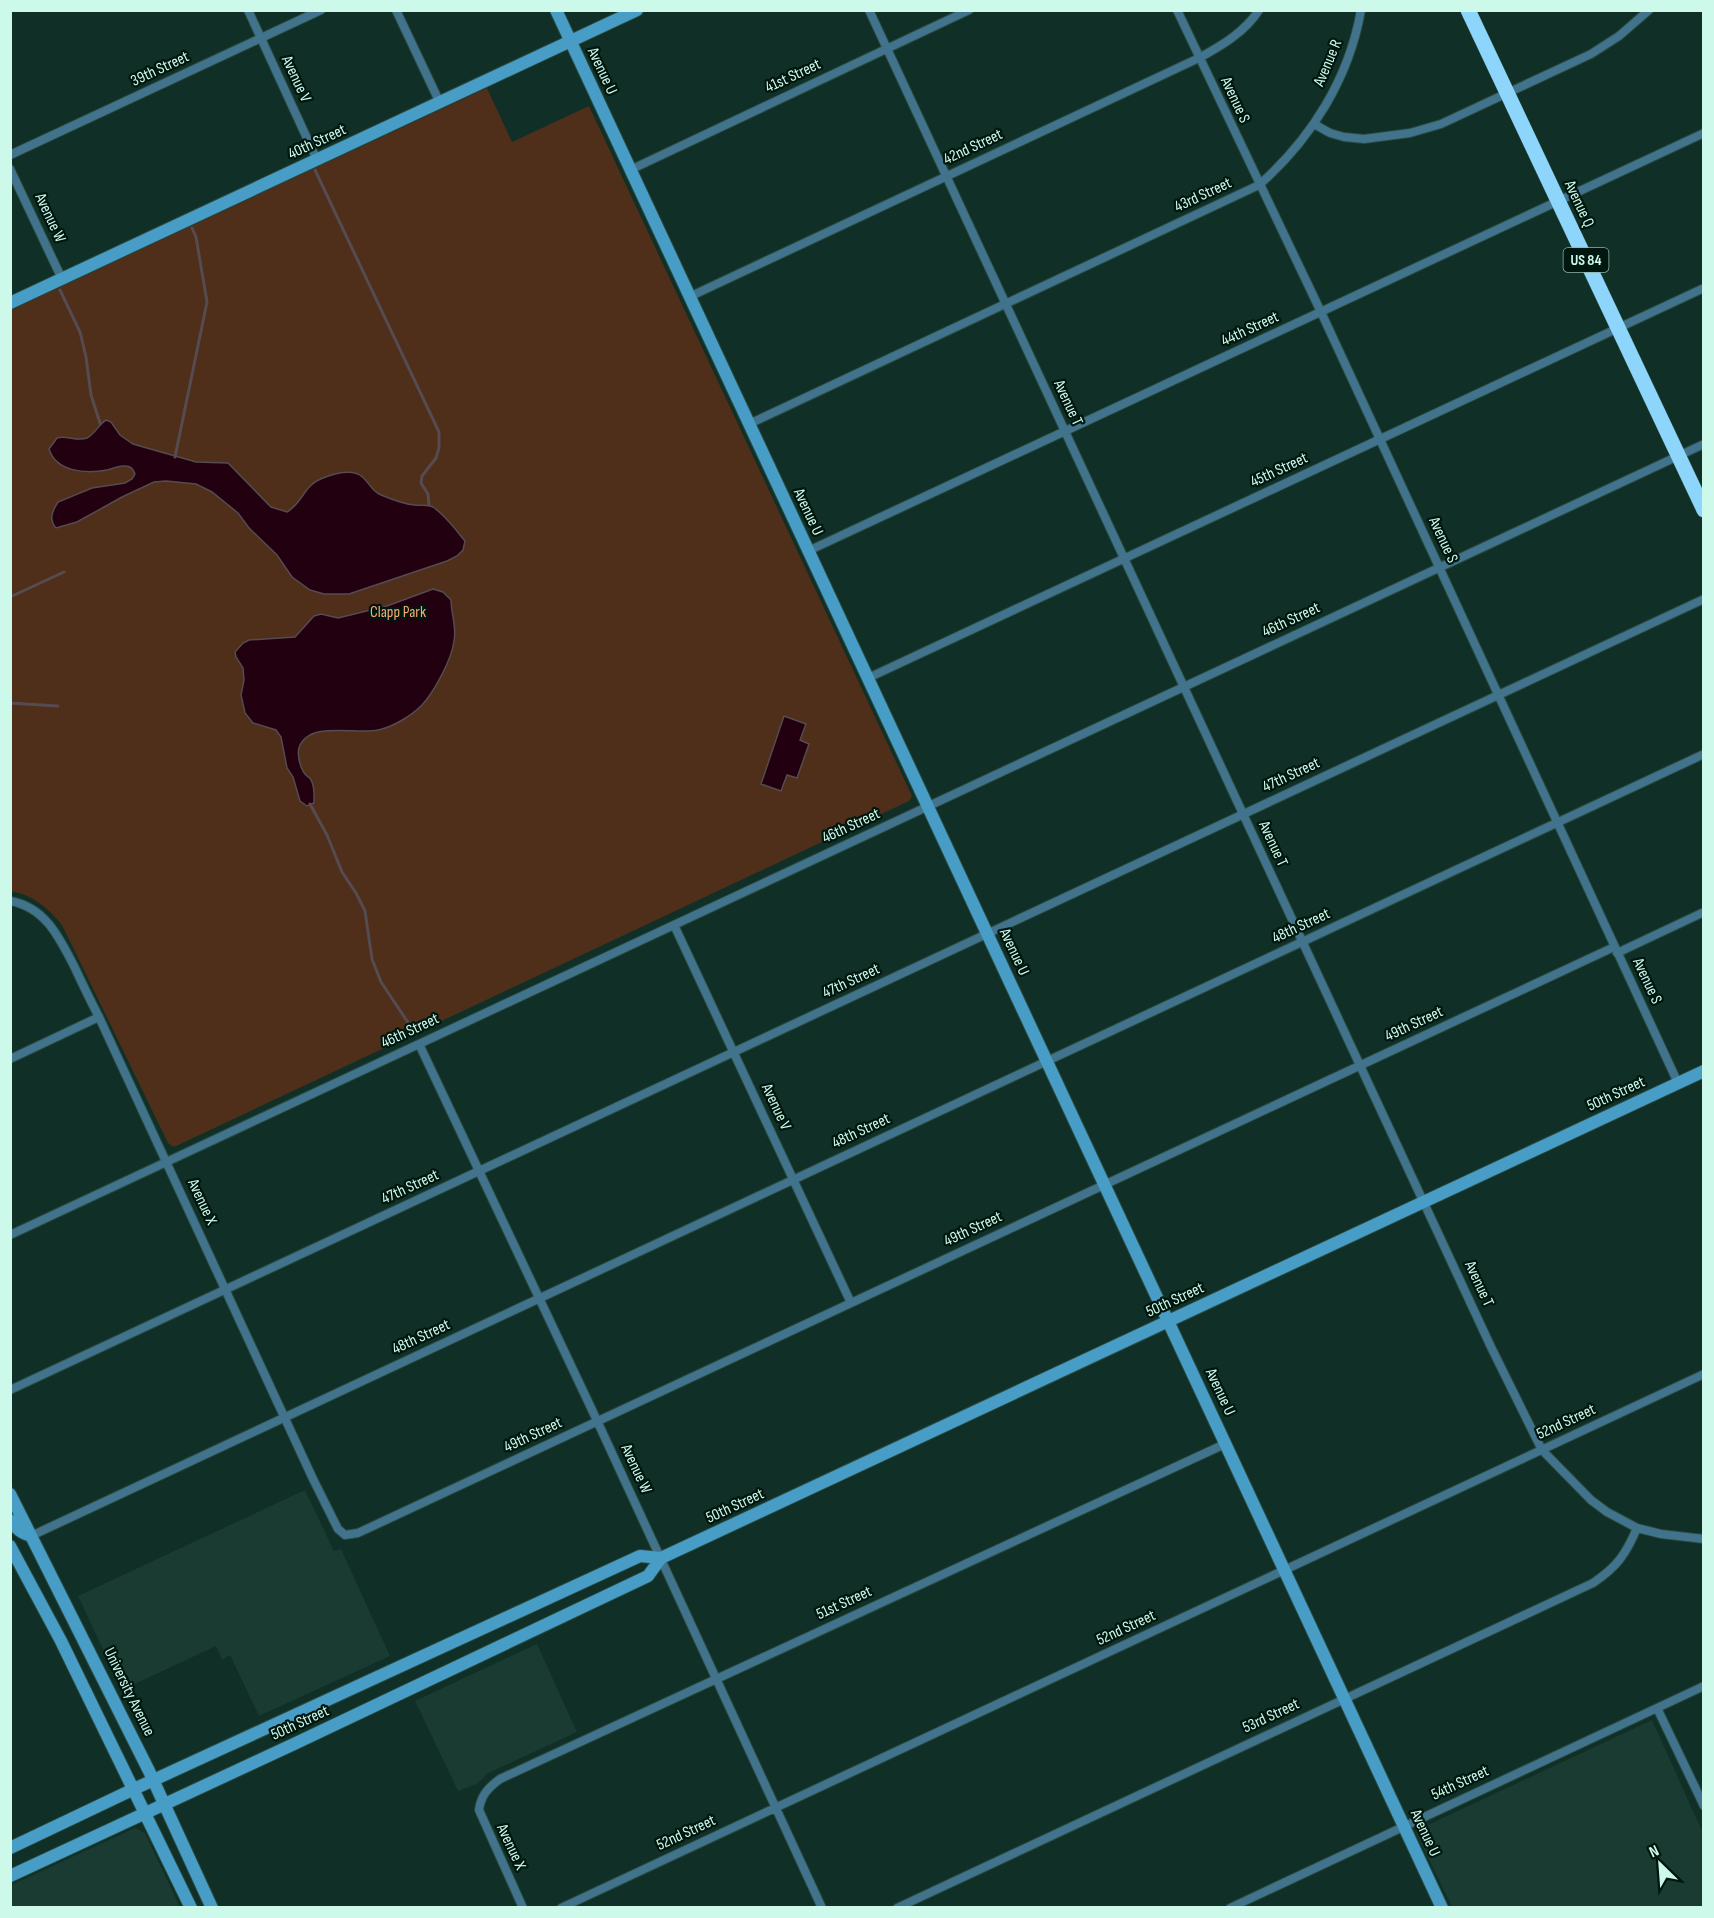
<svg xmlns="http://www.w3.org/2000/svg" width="1714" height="1918" font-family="'Sofia Sans Condensed',sans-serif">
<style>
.built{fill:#193b31}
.green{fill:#4f2e1a}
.water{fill:#220010;stroke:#554b51;stroke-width:1.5}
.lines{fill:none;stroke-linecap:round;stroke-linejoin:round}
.stream{stroke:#554b51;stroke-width:3}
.street-casing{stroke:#2a4b41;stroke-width:10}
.secondary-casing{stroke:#2a4b41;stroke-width:14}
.highway-casing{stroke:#2a4b41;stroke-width:16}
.street{stroke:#41738d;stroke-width:8}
.secondary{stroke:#489dc6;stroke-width:12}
.highway{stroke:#8dd5fb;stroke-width:15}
.labels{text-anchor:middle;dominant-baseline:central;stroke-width:4.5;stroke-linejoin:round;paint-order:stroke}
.shield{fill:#00170f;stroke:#90b5a8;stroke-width:1.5}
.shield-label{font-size:15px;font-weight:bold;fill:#cdf9ea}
.street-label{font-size:16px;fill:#cdf9ea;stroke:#00170f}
.park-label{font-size:16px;fill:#fba873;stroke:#00170f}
</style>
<rect width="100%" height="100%" fill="#102f26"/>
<path class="built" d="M305,1490L334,1551L341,1549L390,1656L259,1716L230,1655L222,1660L216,1646L122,1690L78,1596Z
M537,1644L577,1732L497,1769L487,1774L477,1784L458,1791L415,1701Z
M1652,1720L1703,1833V1907H1452L1415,1831Z
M135,1828L145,1833L180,1907H11V1885Z"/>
<path class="green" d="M487,88L512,142L589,106L912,796L909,801L174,1147L168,1143L62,925C48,908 33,895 11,891V310Z"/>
<path class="water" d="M106,420L111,422L120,435L133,444L196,462L228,463L271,507L287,512C304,502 303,485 323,478C333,474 345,471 355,473C367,476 369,489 379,494C391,499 402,504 415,505C421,506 427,504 433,507C445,515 456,530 465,541L463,550L457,556L447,561L349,594H324L310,590L292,577L277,555L249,528L238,513L212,492L196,484L166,481L154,482L122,497L77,522L56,528C48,519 53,510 58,502L92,488L125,483L132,479L135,474C133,469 131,466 125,466C119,465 113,469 107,470C86,474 56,472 49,449L57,438C67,435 77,442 87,438C95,434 99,424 106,420Z
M433,589L443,592L451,600C451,614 457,627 454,641C452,659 434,692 422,705C411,716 393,727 378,730C356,735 308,720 299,748C297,754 300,768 305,774C306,776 310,777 311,780C315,786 314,796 314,803L307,806L300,801L293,777L287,768L281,737L276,730L253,723L245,713L241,695L244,680L243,668L236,657L235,652L243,643L249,640L295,637L314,616L321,614L338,618L387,606Z
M784,716L806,724L800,740L809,744L797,778L787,775L781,791L761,784Z"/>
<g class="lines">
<path class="stream" d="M315,170L439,432V448L436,458L422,476L421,483L428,494L429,505
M60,290L80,332L86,357L91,395L100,423
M175,457L207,302L196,237L192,228
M10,597L64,572
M10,703L58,706
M310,804L327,835L342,872L356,893L365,911L372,959L381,982L411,1027"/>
<g class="street-casing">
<path id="street" d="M248,10L317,160
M396,10L440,103
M869,10L1491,1347L1542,1450L1591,1500L1607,1512L1637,1528L1661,1534L1704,1539
M1177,10L1321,312L1678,1083
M1314,124L1330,133L1344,137L1364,139L1410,133L1441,124L1591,54L1619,36L1649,10
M10,155L321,10
M10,169L62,279
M630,170L969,10
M689,297L1199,58C1221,46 1245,32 1259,10
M749,424L1259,185C1311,139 1349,79 1361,10
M808,551L1704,133
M868,678L1704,288
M10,901C45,907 59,937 74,966C82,983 90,1000 99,1017L313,1479L338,1529L345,1535L358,1533L1614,947
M674,925L851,1303
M1617,953L1704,912
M419,1044L593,1412L822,1908
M10,1059L99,1017
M10,1235L1704,444
M10,1390L1704,599
M31,1536L1704,754
M1657,1708L1704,1806
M523,1908L479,1810C481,1795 488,1788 500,1779L1225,1444
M561,1908L1704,1374
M897,1908L1593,1583C1617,1567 1626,1554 1637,1528
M1230,1908L1704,1686"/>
</g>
<g class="secondary-casing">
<path id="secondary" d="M556,10L1442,1908
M10,303L637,10
M10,1494L149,1771L212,1908
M10,1520C16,1529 21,1533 31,1536
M10,1546L61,1641L191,1908
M10,1848L134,1789L640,1556L661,1558
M10,1876L294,1744L648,1576L661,1558L1704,1071"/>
</g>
<g class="highway-casing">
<path id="highway" d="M1468,10L1704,510"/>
</g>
<use href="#street" class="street"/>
<use href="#secondary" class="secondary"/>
<use href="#highway" class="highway"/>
</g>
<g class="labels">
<rect class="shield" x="1563.5" y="248" width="45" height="24" rx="4.5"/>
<g class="shield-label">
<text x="1586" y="260">US 84</text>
</g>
<g class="street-label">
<text transform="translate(1328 63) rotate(-67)">Avenue R</text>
<text transform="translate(160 69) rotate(-25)">39th Street</text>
<text transform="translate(602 71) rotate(65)">Avenue U</text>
<text transform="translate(793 76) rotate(-25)">41st Street</text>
<text transform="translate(296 79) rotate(65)">Avenue V</text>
<text transform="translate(1235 100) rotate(65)">Avenue S</text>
<text transform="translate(317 142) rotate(-25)">40th Street</text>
<text transform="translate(973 147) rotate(-25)">42nd Street</text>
<text transform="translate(1203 195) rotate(-25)">43rd Street</text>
<text transform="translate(1579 204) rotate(65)">Avenue Q</text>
<text transform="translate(50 218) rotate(65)">Avenue W</text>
<text transform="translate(1250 329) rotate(-25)">44th Street</text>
<text transform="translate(1068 403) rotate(65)">Avenue T</text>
<text transform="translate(1279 470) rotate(-25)">45th Street</text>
<text transform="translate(808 512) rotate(65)">Avenue U</text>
<text transform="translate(1443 540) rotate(65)">Avenue S</text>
<text transform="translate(1291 620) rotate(-25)">46th Street</text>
<text transform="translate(1291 775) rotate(-25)">47th Street</text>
<text transform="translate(851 826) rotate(-25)">46th Street</text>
<text transform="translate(1273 844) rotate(65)">Avenue T</text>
<text transform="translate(1301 926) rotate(-25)">48th Street</text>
<text transform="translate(1014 952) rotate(65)">Avenue U</text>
<text transform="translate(851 981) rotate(-25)">47th Street</text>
<text transform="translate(1647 981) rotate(65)">Avenue S</text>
<text transform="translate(1414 1024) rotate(-25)">49th Street</text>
<text transform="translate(410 1031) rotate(-25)">46th Street</text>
<text transform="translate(1616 1094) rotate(-25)">50th Street</text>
<text transform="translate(776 1107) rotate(65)">Avenue V</text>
<text transform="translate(861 1131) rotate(-25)">48th Street</text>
<text transform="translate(410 1187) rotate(-25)">47th Street</text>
<text transform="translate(202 1202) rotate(65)">Avenue X</text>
<text transform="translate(973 1229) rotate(-25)">49th Street</text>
<text transform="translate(1479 1284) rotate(65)">Avenue T</text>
<text transform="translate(1175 1300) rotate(-25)">50th Street</text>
<text transform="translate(421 1337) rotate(-25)">48th Street</text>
<text transform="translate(1220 1392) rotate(65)">Avenue U</text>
<text transform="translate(1566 1422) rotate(-25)">52nd Street</text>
<text transform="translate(533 1435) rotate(-25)">49th Street</text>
<text transform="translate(636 1469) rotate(65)">Avenue W</text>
<text transform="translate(735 1506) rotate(-25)">50th Street</text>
<text transform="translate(844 1603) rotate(-25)">51st Street</text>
<text transform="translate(1126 1628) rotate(-25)">52nd Street</text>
<text transform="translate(129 1692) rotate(64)">University Avenue</text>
<text transform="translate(1271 1716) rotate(-25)">53rd Street</text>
<text transform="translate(300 1723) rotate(-25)">50th Street</text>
<text transform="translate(1460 1783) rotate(-25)">54th Street</text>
<text transform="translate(686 1833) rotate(-25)">52nd Street</text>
<text transform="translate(1425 1833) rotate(65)">Avenue U</text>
<text transform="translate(511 1847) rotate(65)">Avenue X</text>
</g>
<g class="park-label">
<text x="398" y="612">Clapp Park</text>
</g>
</g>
<rect width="1714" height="1918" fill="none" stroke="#cdf9ea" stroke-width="24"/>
<g transform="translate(1660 1864) rotate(335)" stroke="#00170f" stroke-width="4.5" paint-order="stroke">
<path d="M0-4.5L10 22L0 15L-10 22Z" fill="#cdf9ea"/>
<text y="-9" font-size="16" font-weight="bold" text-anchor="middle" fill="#cdf9ea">N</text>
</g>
</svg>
